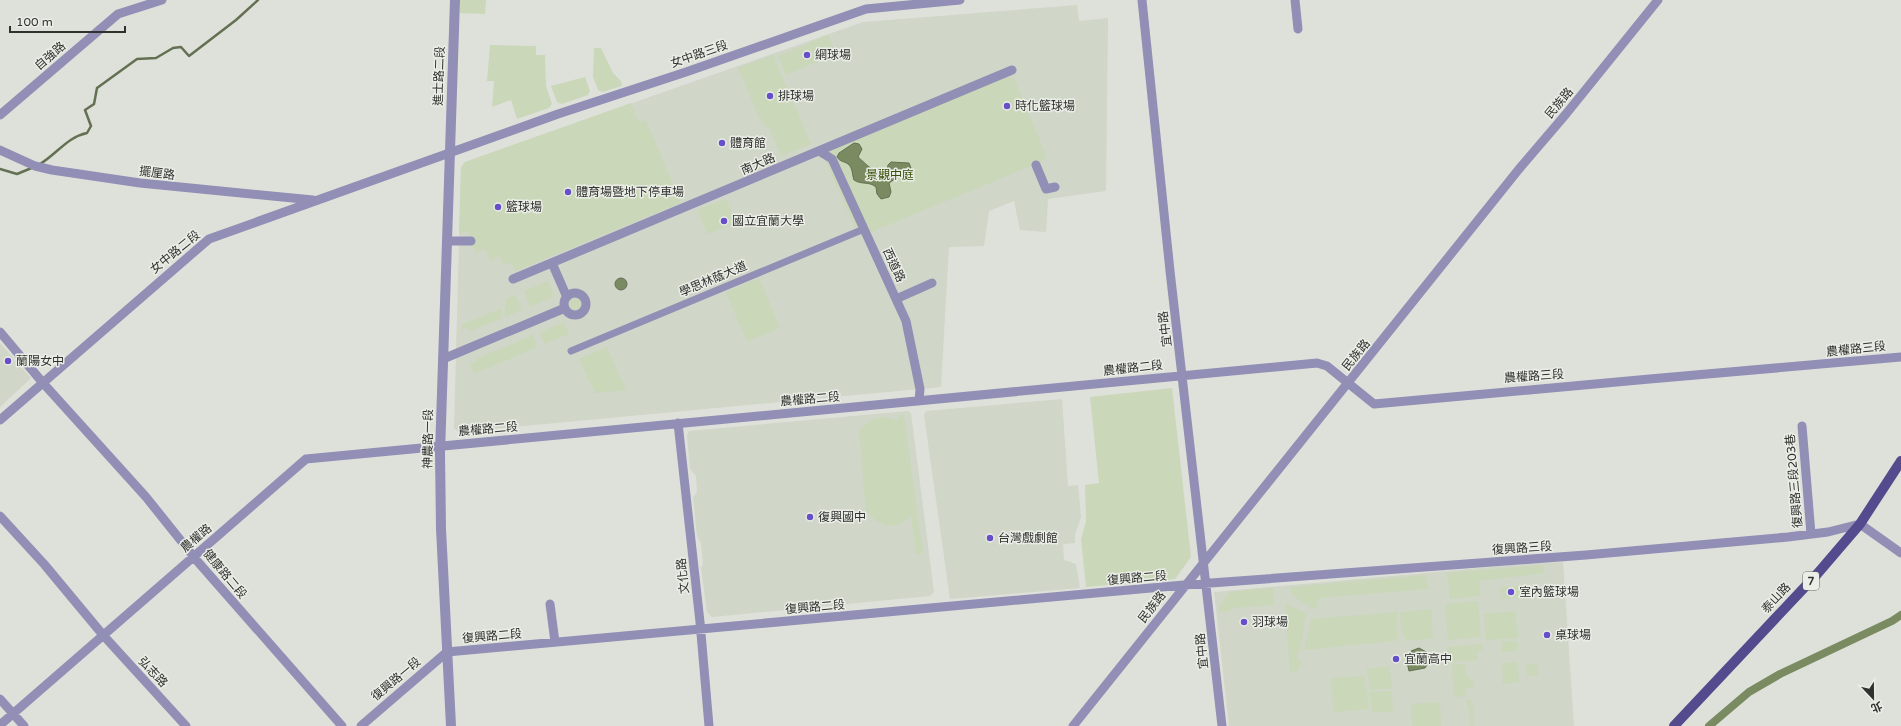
<svg xmlns="http://www.w3.org/2000/svg" width="1901" height="726" font-family="'Varela Round','Noto Sans TC',sans-serif">
<style>
.built{fill:#d0d6c8}
.green{fill:#cad7b9}
.water{fill:#7a8b61;stroke:#647052}
.lines{fill:none;stroke-linecap:round;stroke-linejoin:round}
.stream{stroke:#647052;stroke-width:2.5}
.canal{stroke:#7a8b61;stroke-width:8}
.pedestrian{stroke:#918fb5;stroke-width:7}
.minor{stroke:#918fb5;stroke-width:9}
.tertiary{stroke:#918fb5;stroke-width:10}
.primary{stroke:#534b8d;stroke-width:10}
.poi-dot{fill:#664fc8;stroke:#ebeee7;stroke-width:1.5}
.labels{text-anchor:middle;dominant-baseline:central;stroke-width:3;stroke-linejoin:round;paint-order:stroke}
.shield{fill:#ebeee7;stroke:#686a66;stroke-width:1}
.shield-label{font-size:11px;font-weight:bold;fill:#30312f}
.street-label{font-size:12px;fill:#30312f;stroke:#ebeee7}
.poi-label{font-size:12px;fill:#30312f;stroke:#ebeee7;text-anchor:start}
.park-label{font-size:12px;fill:#384e09;stroke:#ebeee7}
</style>
<rect width="100%" height="100%" fill="#dee1da"/>
<path class="built" d="M1077,5L1079,21L1108,18L1106,191L1048,199L1046,232L1020,230L1014,201L989,211L984,246L949,247L941,387L459,432L454,428L461,167L465,162L863,22Z
M0,343L31,378L0,407Z
M1062,399L1068,486L1078,485L1081,517L1075,535V543L1063,544L1064,560L1076,564L1080,588L950,599L924,415L926,411Z
M908,411L911,413L934,592L930,596L712,617L707,612L701,568L703,564L701,544L697,536L693,497L697,492L696,476L690,469L687,435L689,431Z
M1563,562L1574,726H1229L1214,592L1513,565Z"/>
<path class="green" d="M460,0H486L485,14L460,13Z
M828,35L836,54L786,75L778,56Z
M490,45L536,46V55H545L546,86L552,104L549,108L517,119L511,100L492,107L494,81H487Z
M594,48H601L613,73L621,81L622,86L602,92L598,90L593,77Z
M773,55L811,144L781,156L769,128L762,124L738,68Z
M1006,76L1014,78L1046,155L1043,161L859,237L822,152Z
M585,77L590,91L588,95L562,104L557,102L551,86Z
M631,103L639,123L646,120L681,203L515,271L511,262L504,265L500,256L490,261L485,249L476,253L467,231L459,234L461,167L465,162Z
M726,199L736,223L707,234L697,210Z
M759,278L780,328L747,342L726,292Z
M548,281L554,296L530,307L524,291Z
M516,295L522,310L505,317L506,299Z
M569 304a6 6 0 1 1 12 0a6 6 0 1 1-12 0Z
M502,308V318L470,331L467,328L461,331L462,325Z
M564,322L569,334L545,344L540,332Z
M533,335L537,347L474,374L470,364L477,361L476,359Z
M607,347L626,390L595,393L579,359Z
M1172,388L1191,557L1175,579L1086,587L1081,539L1086,521L1085,485L1099,483L1090,397Z
M898,415H904L923,553L916,554L911,516C894,531 881,528 866,511L859,432C868,416 884,414 899,422Z
M1544,565V573L1479,581L1480,596L1450,599L1447,573Z
M1426,575L1428,589L1320,598L1317,608H1312L1292,595L1291,587Z
M1520,586L1521,597L1501,599L1500,587Z
M1273,588L1274,605L1232,608L1229,611L1219,612V607L1230,592Z
M1478,601L1481,637L1448,640L1445,604Z
M1285,603L1306,614L1300,650L1296,656L1301,661L1298,671L1290,672Z
M1431,609L1433,638L1406,641L1401,629L1400,612Z
M1515,611L1518,638L1486,640L1484,614Z
M1397,612L1398,639L1395,641L1304,650L1311,619Z
M1517,641V651L1502,652L1501,642Z
M1482,644L1483,650L1477,651L1478,660L1448,663L1447,647Z
M1517,662L1519,682L1503,684L1502,663Z
M1465,664L1466,675L1474,681V687L1466,688V696L1454,697L1452,665Z
M1526,664H1538V675L1527,676Z
M1389,667L1392,688L1370,690L1367,668Z
M1365,676L1369,709L1334,712L1330,678Z
M1391,691L1394,711L1372,713L1369,692Z
M1471,700L1474,708V726H1470L1469,709L1466,701Z
M1440,702L1441,726H1412L1411,704Z"/>
<path class="water" d="M854,143L859,144L862,149L858,157C865,163 870,169 879,173L887,170L888,165L891,162L909,163L911,168L889,183L891,192L889,197L881,199L877,194L876,187C869,181 861,185 854,180C852,175 853,168 848,164C844,161 840,162 837,157L839,153Z
M615 284a6 6 0 1 1 12 0a6 6 0 1 1-12 0Z
M1419,648L1430,654L1429,662L1425,668L1409,671L1407,662L1412,657L1411,651Z"/>
<g class="lines">
<path class="stream" d="M40,164C57,154 67,137 87,133L91,126L85,110L94,104L97,88L137,59L156,58L173,48L181,47L189,56L236,20L258,0
M0,169L17,174L34,167"/>
<path class="canal" d="M1709,726L1749,692L1780,674L1892,621L1901,615"/>
<path class="pedestrian" d="M571,351L864,229"/>
<path class="minor" d="M1142,0L1170,271L1222,726
M1295,0L1298,29
M0,115L118,14L162,0
M0,150L35,166L52,170L140,183L313,200
M819,151L832,159L906,321L920,389L919,401
M1036,165L1046,189L1055,187
M447,241H471
M552,263L566,295
M513,279L1012,70
M564 304a11 11 0 1 1 22 0a11 11 0 1 1-22 0Z
M896,299L932,283
M0,332L43,383L146,497L198,562L342,726
M443,359L565,308
M0,420L209,239L558,114L686,72L866,9L960,0
M678,423L700,622L709,726
M1802,426L1811,534
M0,516L44,564L103,635L186,726
M550,604L555,642
M0,699L24,726
M0,725L306,459L1317,363L1327,366L1374,404C1550,387 1725,373 1901,357
M361,726L447,652L1184,585L1586,555L1788,537L1828,532L1860,524L1901,553
M1073,726L1519,169L1566,114L1658,0"/>
<path class="tertiary" d="M451,726L441,529L440,453L455,0"/>
<path class="primary" d="M1674,726L1818,573L1860,524L1901,461"/>
</g>
<g class="poi-dot">
<circle cx="807" cy="55" r="4"/>
<circle cx="770" cy="96" r="4"/>
<circle cx="1007" cy="106" r="4"/>
<circle cx="722" cy="143" r="4"/>
<circle cx="568" cy="192" r="4"/>
<circle cx="498" cy="207" r="4"/>
<circle cx="724" cy="221" r="4"/>
<circle cx="8" cy="361" r="4"/>
<circle cx="810" cy="517" r="4"/>
<circle cx="990" cy="538" r="4"/>
<circle cx="1511" cy="592" r="4"/>
<circle cx="1244" cy="622" r="4"/>
<circle cx="1547" cy="635" r="4"/>
<circle cx="1396" cy="659" r="4"/>
</g>
<g class="labels">
<rect class="shield" x="1803" y="572" width="16" height="18" rx="3"/>
<g class="shield-label">
<text x="1811" y="581">7</text>
</g>
<g class="street-label">
<text transform="translate(699 54) rotate(-19)">女中路三段</text>
<text transform="translate(50 56) rotate(-41)">自強路</text>
<text transform="translate(439 76) rotate(-88)">進士路二段</text>
<text transform="translate(1559 103) rotate(-50)">民族路</text>
<text transform="translate(758 164) rotate(-23)">南大路</text>
<text transform="translate(157 173) rotate(7)">擺厘路</text>
<text transform="translate(175 252) rotate(-39)">女中路二段</text>
<text transform="translate(894 265) rotate(65)">西道路</text>
<text transform="translate(713 279) rotate(-23)">學思林蔭大道</text>
<text transform="translate(1165 329) rotate(-97)">宜中路</text>
<text transform="translate(1856 349) rotate(-6)">農權路三段</text>
<text transform="translate(1356 355) rotate(-51)">民族路</text>
<text transform="translate(1133 368) rotate(-6)">農權路二段</text>
<text transform="translate(1534 376) rotate(-4)">農權路三段</text>
<text transform="translate(810 399) rotate(-5)">農權路二段</text>
<text transform="translate(488 429) rotate(-5)">農權路二段</text>
<text transform="translate(428 439) rotate(-89)">神農路一段</text>
<text transform="translate(1794 481) rotate(-95)">復興路三段203巷</text>
<text transform="translate(196 538) rotate(-40)">農權路</text>
<text transform="translate(1522 548) rotate(-4)">復興路三段</text>
<text transform="translate(225 574) rotate(50)">健康路二段</text>
<text transform="translate(683 576) rotate(-96)">文化路</text>
<text transform="translate(1137 578) rotate(-5)">復興路二段</text>
<text transform="translate(1776 598) rotate(-47)">泰山路</text>
<text transform="translate(815 607) rotate(-5)">復興路二段</text>
<text transform="translate(1152 607) rotate(-52)">民族路</text>
<text transform="translate(492 636) rotate(-5)">復興路二段</text>
<text transform="translate(1202 651) rotate(-96)">宜中路</text>
<text transform="translate(153 672) rotate(47)">弘志路</text>
<text transform="translate(396 679) rotate(-40)">復興路一段</text>
</g>
<g class="poi-label">
<text x="815" y="55">網球場</text>
<text x="778" y="96">排球場</text>
<text x="1015" y="106">時化籃球場</text>
<text x="730" y="143">體育館</text>
<text x="576" y="192">體育場暨地下停車場</text>
<text x="506" y="207">籃球場</text>
<text x="732" y="221">國立宜蘭大學</text>
<text x="16" y="361">蘭陽女中</text>
<text x="818" y="517">復興國中</text>
<text x="998" y="538">台灣戲劇館</text>
<text x="1519" y="592">室內籃球場</text>
<text x="1252" y="622">羽球場</text>
<text x="1555" y="635">桌球場</text>
<text x="1404" y="659">宜蘭高中</text>
</g>
<g class="park-label">
<text x="890" y="175">景觀中庭</text>
</g>
</g>
<g transform="translate(1873 698) rotate(158)" stroke="#ebeee7" stroke-width="3" paint-order="stroke">
<path d="M0-3L7 15L0 10L-7 15Z" fill="#30312f"/>
<text y="-6" font-size="11" font-weight="bold" text-anchor="middle" fill="#30312f">北</text>
</g>
<path d="M10 26v6h115v-6" fill="none" stroke="#30312f" stroke-width="2"/>
<text x="16" y="26" font-size="12" fill="#30312f" stroke="#ebeee7" stroke-width="3" paint-order="stroke">100 m</text>
</svg>
